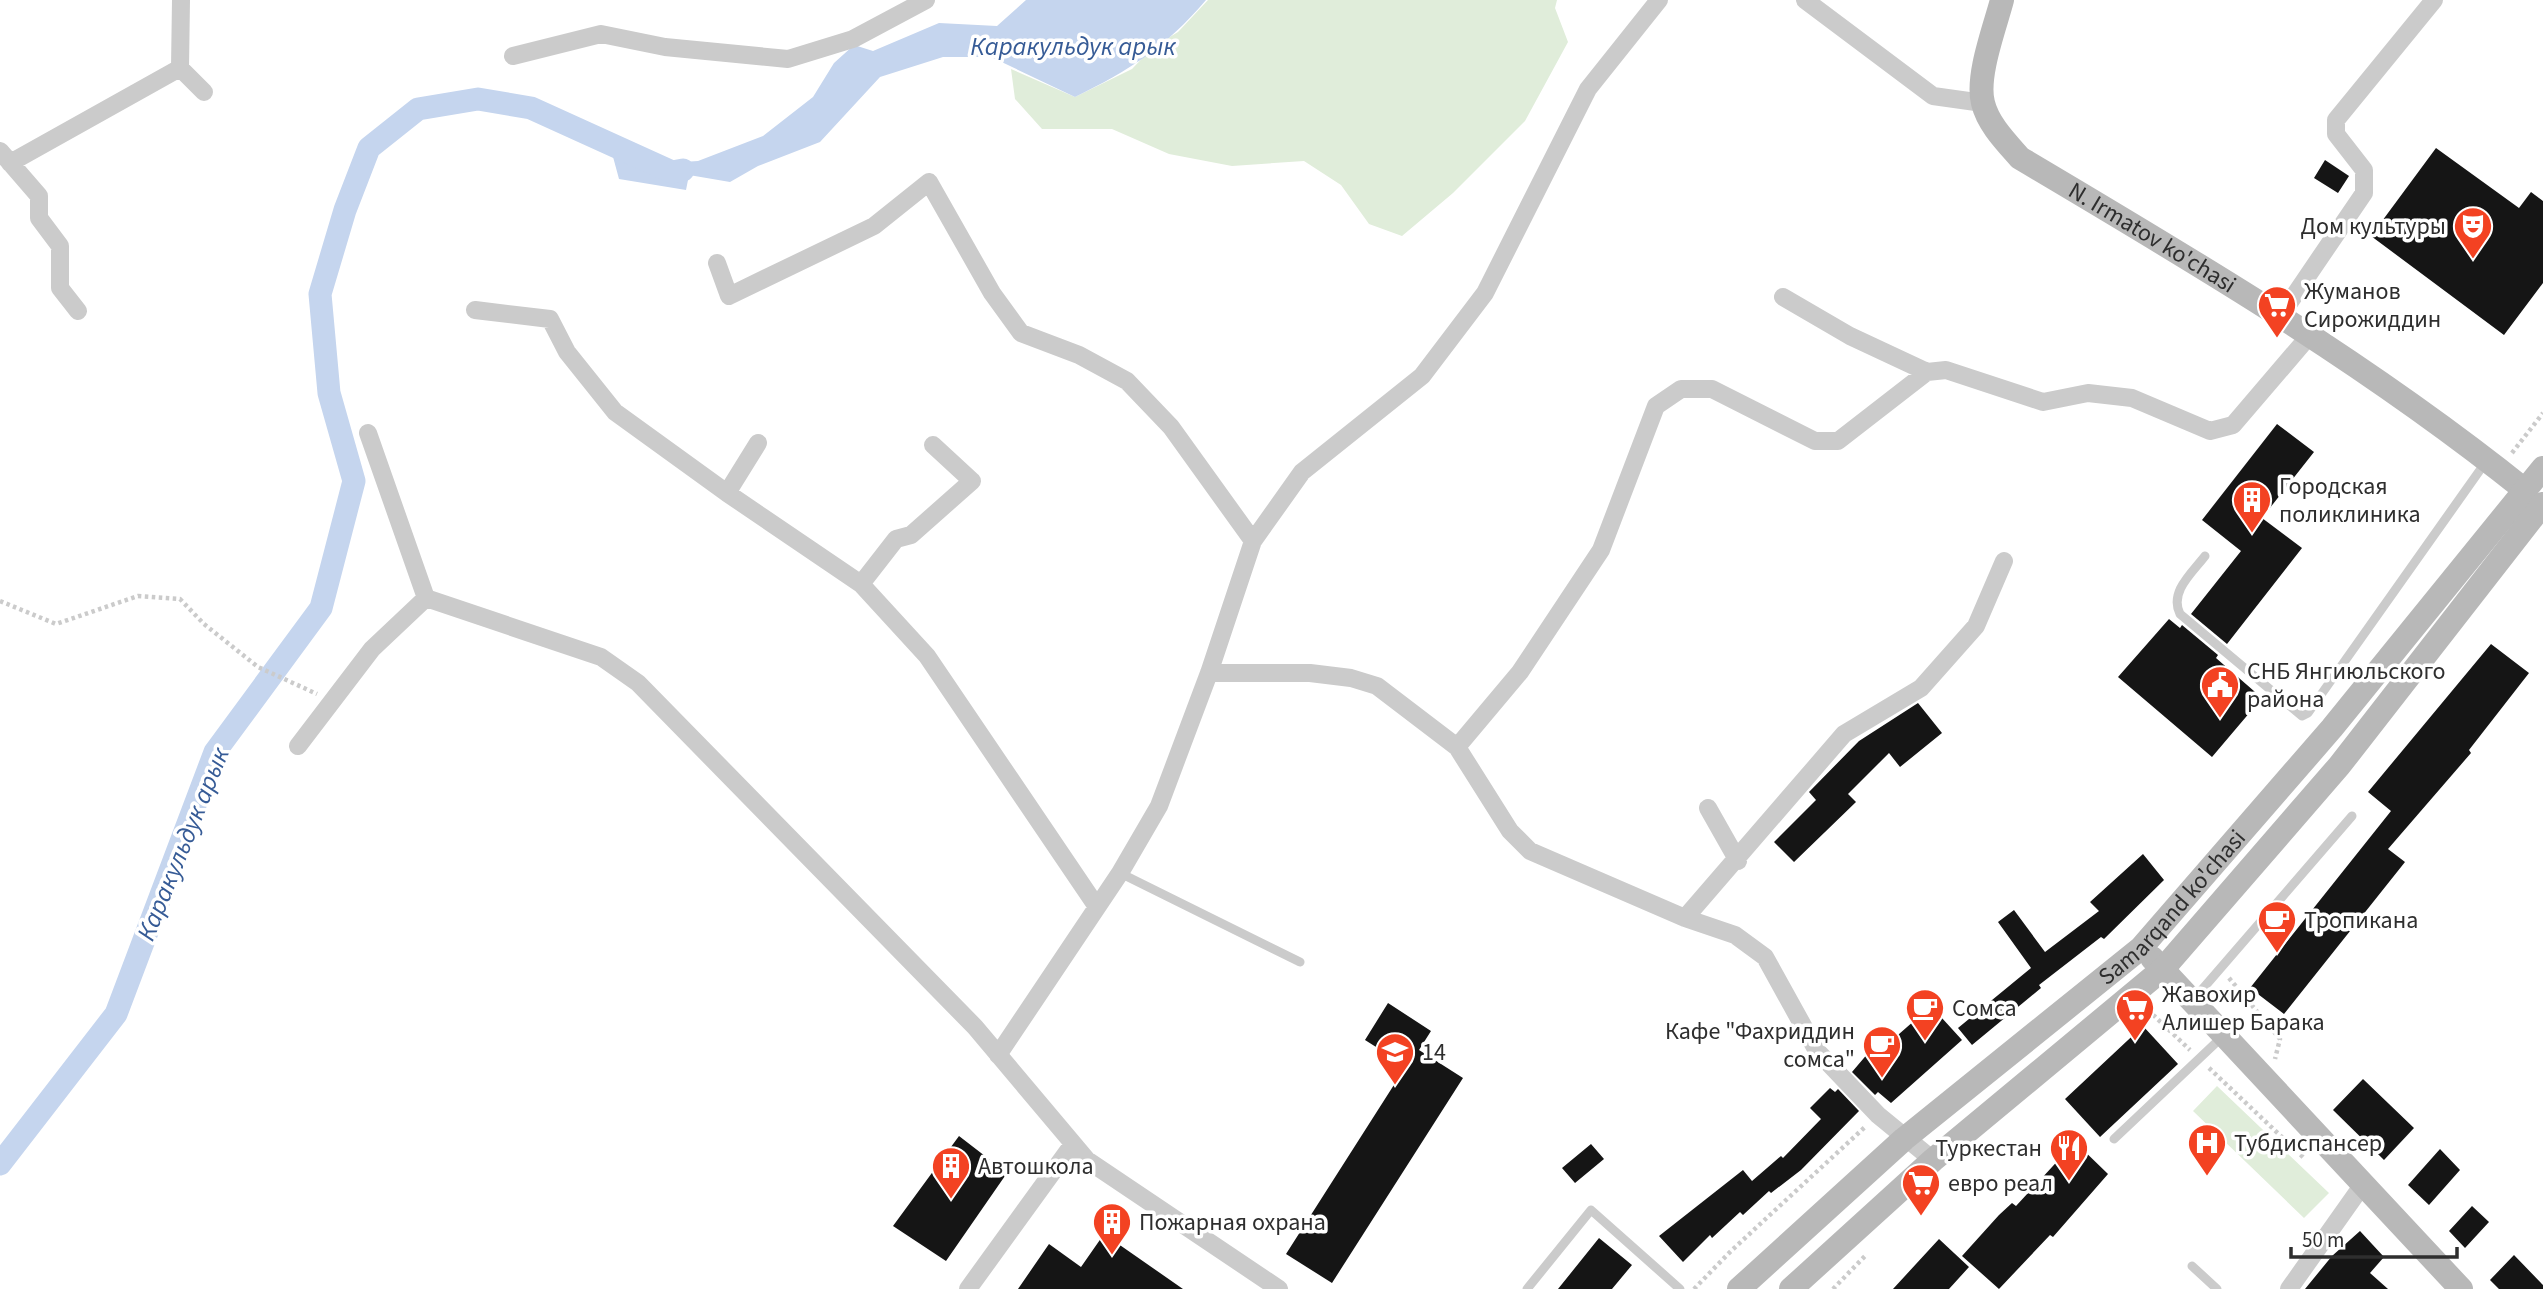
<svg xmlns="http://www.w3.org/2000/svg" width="2543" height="1289" font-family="'Source Sans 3',sans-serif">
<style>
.green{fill:#e0edda}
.water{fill:#c5d5ee}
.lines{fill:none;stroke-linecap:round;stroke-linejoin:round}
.canal{stroke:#c5d5ee;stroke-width:23}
.building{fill:#151515}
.path{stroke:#cbcbcb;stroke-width:4.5;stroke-dasharray:3.5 3.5;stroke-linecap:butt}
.lane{stroke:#cbcbcb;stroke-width:9}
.street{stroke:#cbcbcb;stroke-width:18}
.secondary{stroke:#b8b8b8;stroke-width:24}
.labels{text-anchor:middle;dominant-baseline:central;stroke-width:7;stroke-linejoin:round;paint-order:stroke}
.poi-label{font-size:24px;fill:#2e2e2e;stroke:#fff;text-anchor:start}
.street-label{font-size:24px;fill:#2e2e2e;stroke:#fff}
.water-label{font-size:26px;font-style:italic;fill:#365b96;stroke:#fff}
</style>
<rect width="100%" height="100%" fill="#fff"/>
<path class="green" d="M1208,0H1557L1555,8L1568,42L1525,121L1453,193L1402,236L1369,224L1341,185L1304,161L1232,166L1169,154L1112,129H1042L1015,99L1011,69L1075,97L1132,69L1153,47L1178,32Z
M2217,1086L2329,1193L2304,1218L2193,1111Z"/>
<path class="water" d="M1026,0H1206C1165,48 1130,70 1075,97L991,57H943L880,77L820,142L758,166L730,182L689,175L686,190L619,179L609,142L652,164L698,161L763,136L813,97L834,63L854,45L873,51L939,23L997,26Z"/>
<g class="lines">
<path class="canal" d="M0,1164L116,1014L215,752L321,608L354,481L329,393L320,294L345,210L369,148L418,109L478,99L531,108L672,172L683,170"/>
</g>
<path class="building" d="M2436,148L2519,208L2531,192L2543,201V283L2504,335L2371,236Z
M2325,160L2349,176L2338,193L2314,178Z
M2277,424L2314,452L2262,518L2302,548L2227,644L2191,614L2241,551L2202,520Z
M2169,619L2180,628L2182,625L2218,655L2216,658L2262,698L2212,757L2118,677Z
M2491,644L2529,673L2469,750L2471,753L2388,849L2405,862L2284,1014L2250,988L2391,811L2368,792Z
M1918,703L1942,733L1900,767L1889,753L1848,794L1856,802L1794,862L1774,842L1816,800L1809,792L1859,741Z
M2143,854L2164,880L2104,939L2101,937L2039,985L2041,988L1972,1045L1958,1028L2031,968L1998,922L2014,910L2045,952L2099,911L2090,902Z
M1388,1003L1431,1031L1419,1050L1463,1078L1332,1283L1286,1254L1406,1066L1365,1040Z
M1931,1006L1962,1040L1891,1103L1878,1092L1875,1095L1852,1072L1869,1052L1874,1056Z
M2143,1026L2178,1064L2100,1137L2065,1099Z
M2363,1079L2414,1128L2384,1160L2333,1110Z
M1830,1088L1835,1092L1838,1089L1859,1111L1801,1170L1771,1193L1769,1191L1743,1215L1740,1212L1712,1238L1710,1235L1683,1262L1659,1236L1743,1170L1752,1181L1781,1156L1783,1158L1821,1119L1810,1108Z
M959,1136L1007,1173L946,1261L893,1226Z
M2075,1142L2108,1174L2053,1237L2050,1235L1999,1289L1962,1256L1999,1215L2012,1203L2016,1206Z
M1591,1144L1604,1159L1575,1183L1562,1168Z
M2440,1149L2460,1170L2429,1205L2408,1185Z
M2472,1206L2489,1222L2465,1248L2449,1231Z
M2360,1231L2384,1257L2370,1273L2388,1289H2305L2332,1256Z
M1104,1234L1183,1289H1018L1049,1244L1081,1267Z
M1599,1238L1632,1265L1612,1289H1558Z
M1939,1239L1969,1267L1949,1289H1893Z
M2514,1255L2543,1285V1289H2499L2490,1280Z"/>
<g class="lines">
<path class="path" d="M2512,453L2543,413
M0,601L56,624L138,596L180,599L204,624L258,667L317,694
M2229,978L2280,1039L2275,1059
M2148,1010L2190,1050
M2209,1068L2304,1158
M1694,1289L1731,1251L1865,1127
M1833,1289L1867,1254"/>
<path class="lane" d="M2205,556C2192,573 2169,592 2180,614L2302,716L2308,713L2485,463
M1120,873L1300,962
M2193,1000L2352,816
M2114,1139L2222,1037
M2192,1266L2217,1289
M1527,1289L1591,1210L1680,1289"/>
<path class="street" d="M1805,0L1933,96L1983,103
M513,56L601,34L665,47L788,59L853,39L926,0
M180,68L204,92
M0,151L39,196V218L60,246V288L78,311
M10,163L180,68L181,0
M717,263L729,296L874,226L929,182L992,293L1021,333L1079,355L1127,381L1171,427L1253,541
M1783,297L1850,336L1927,372
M475,310L550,319L567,352L615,412L727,493L758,443
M2281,315L2364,193V170L2336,134V120L2434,0
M368,433L426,598
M727,493L861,584L896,539L911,535L972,481L933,445
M861,584L927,656L1097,907
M426,598L601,657L638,683L975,1027L1087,1160L1279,1289
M1209,673H1310L1351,678L1377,686L1457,747L1510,831L1530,851L1685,918L1735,935L1765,957L1817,1051L1878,1115L1933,1160
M298,746L372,649L426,598
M1457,747L1520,672L1601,550L1656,406L1681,389H1712L1815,441H1838L1927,372L1946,370L2043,402L2088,393L2132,398L2210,431L2233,425L2310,335
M1708,808L1738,861
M1685,918L1844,734L1921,688L1976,626L2004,561
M998,1055L1120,873L1159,806L1209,673L1253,541L1302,472L1422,376L1485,293L1588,89L1659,0
M968,1289L1073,1144
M2289,1289L2364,1183"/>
<g class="secondary">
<path id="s1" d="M2002,0C1995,27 1976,76 1983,103C1988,124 2006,142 2020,158C2194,261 2368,364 2526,491"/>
<path d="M2152,958L2461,1289"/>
<path id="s2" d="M1739,1289L1904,1139L2141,948L2332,728L2543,468"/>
<path d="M1791,1289L1933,1160L2163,969L2339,766L2543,504"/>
</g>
</g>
<defs>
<g id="theatre-pin" transform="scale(2.0125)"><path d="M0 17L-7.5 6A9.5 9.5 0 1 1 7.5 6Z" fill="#f34222" stroke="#fff"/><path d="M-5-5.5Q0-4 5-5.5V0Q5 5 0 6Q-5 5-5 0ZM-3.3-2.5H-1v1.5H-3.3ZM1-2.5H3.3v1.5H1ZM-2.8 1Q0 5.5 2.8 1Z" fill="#fff"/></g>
<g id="supermarket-pin" transform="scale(2.0125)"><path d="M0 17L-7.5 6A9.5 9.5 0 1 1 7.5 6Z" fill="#f34222" stroke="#fff"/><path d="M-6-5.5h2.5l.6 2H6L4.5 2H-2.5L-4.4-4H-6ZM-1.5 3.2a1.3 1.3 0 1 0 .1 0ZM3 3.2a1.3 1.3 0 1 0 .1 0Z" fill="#fff"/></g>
<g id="building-pin" transform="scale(2.0125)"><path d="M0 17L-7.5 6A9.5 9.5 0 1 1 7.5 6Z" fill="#f34222" stroke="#fff"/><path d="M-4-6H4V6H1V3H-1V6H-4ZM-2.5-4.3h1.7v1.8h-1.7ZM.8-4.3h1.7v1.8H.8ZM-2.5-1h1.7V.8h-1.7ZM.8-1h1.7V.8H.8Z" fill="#fff"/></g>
<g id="civic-pin" transform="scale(2.0125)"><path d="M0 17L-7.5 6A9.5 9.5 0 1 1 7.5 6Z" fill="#f34222" stroke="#fff"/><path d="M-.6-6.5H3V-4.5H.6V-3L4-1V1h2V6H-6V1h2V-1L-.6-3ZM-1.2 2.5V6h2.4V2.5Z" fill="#fff"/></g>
<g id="cafe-pin" transform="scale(2.0125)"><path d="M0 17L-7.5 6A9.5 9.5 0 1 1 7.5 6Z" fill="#f34222" stroke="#fff"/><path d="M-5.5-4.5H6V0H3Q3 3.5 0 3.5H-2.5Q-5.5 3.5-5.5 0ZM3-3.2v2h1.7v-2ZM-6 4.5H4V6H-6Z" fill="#fff"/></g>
<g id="school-pin" transform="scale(2.0125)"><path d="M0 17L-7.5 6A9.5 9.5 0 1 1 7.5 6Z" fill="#f34222" stroke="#fff"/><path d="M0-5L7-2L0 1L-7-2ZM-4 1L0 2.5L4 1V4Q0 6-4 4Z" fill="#fff"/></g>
<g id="hospital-pin" transform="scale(2.0125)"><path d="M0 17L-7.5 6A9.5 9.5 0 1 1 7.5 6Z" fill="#f34222" stroke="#fff"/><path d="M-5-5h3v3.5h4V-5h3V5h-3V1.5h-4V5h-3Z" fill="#fff"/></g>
<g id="restaurant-pin" transform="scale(2.0125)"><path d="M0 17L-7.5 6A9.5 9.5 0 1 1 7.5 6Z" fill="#f34222" stroke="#fff"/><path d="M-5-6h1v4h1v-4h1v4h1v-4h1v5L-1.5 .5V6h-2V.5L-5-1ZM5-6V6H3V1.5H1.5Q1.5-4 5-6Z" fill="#fff"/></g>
</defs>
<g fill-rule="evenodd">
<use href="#theatre-pin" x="2473" y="226"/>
<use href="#supermarket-pin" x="2277" y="305"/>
<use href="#building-pin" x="2252" y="500"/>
<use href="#civic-pin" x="2220" y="685"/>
<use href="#cafe-pin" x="2277" y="920"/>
<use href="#cafe-pin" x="1925" y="1008"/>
<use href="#supermarket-pin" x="2135" y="1008"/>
<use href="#cafe-pin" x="1882" y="1045"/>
<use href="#school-pin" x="1395" y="1052"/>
<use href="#hospital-pin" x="2207" y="1143"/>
<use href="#restaurant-pin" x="2069" y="1148"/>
<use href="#building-pin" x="951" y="1166"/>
<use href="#supermarket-pin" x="1921" y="1183"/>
<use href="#building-pin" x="1112" y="1222"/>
</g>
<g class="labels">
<g class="poi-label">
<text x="2446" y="226" text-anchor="end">Дом культуры</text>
<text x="2304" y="291">Жуманов<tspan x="2304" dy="28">Сирожиддин</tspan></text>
<text x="2279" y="486">Городская<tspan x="2279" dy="28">поликлиника</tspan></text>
<text x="2247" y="671">СНБ Янгиюльского<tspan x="2247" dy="28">района</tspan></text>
<text x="2304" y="920">Тропикана</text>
<text x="2162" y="994">Жавохир<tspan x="2162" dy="28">Алишер Барака</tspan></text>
<text x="1952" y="1008">Сомса</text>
<text x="1855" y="1031" text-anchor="end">Кафе "Фахриддин<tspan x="1855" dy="28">сомса"</tspan></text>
<text x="1422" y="1052">14</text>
<text x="2234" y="1143">Тубдиспансер</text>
<text x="2042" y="1148" text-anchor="end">Туркестан</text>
<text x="978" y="1166">Автошкола</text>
<text x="1948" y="1183">евро реал</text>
<text x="1139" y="1222">Пожарная охрана</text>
</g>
<g class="street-label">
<text stroke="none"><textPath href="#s1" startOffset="327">N. Irmatov ko'chasi</textPath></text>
<text stroke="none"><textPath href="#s2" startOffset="578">Samarqand ko'chasi</textPath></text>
</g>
<g class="water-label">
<text x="1073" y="46">Каракульдук арык</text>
<text transform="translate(183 844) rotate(-68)">Каракульдук арык</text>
</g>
</g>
<path d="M2291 1247v10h166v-10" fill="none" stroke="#2e2e2e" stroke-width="3.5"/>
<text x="2302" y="1247" font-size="21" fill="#2e2e2e" stroke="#ffffff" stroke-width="5" paint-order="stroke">50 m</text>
</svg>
